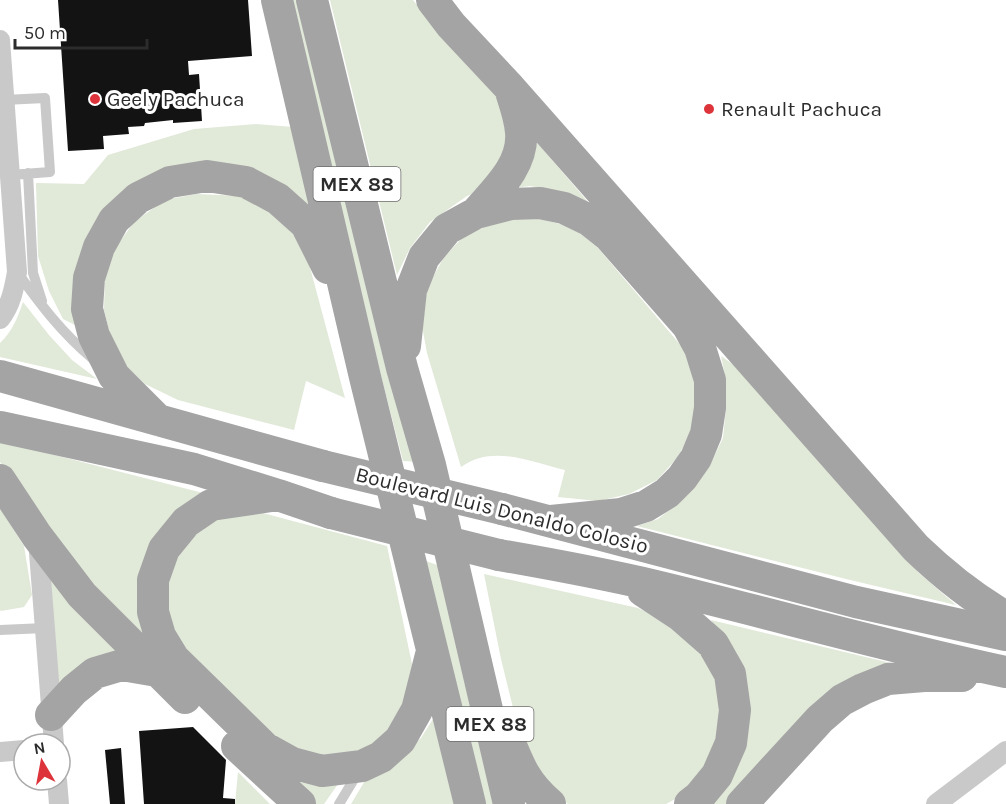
<svg xmlns="http://www.w3.org/2000/svg" width="1006" height="804" font-family="Karla,sans-serif">
<style>
.green{fill:#e1e9d9}
.building{fill:#131313}
.lines{fill:none;stroke-linecap:round;stroke-linejoin:round}
.service{stroke:#c9c9c9;stroke-width:10}
.minor{stroke:#c9c9c9;stroke-width:20}
.primary{stroke:#a4a4a4;stroke-width:32}
.primary-bridge{stroke:#a4a4a4;stroke-width:32}
.poi-dot{fill:#dd333b;stroke:#fff;stroke-width:2}
.labels{text-anchor:middle;dominant-baseline:central;stroke-width:6;stroke-linejoin:round;paint-order:stroke}
.shield{fill:#fff;stroke:#6b6b6b;stroke-width:1.5}
.shield-label{font-size:20px;font-weight:bold;fill:#2c2c2c}
.poi-label{font-size:21px;fill:#2c2c2c;stroke:#fff;text-anchor:start}
.street-label{font-size:21px;fill:#2c2c2c;stroke:#fff}
</style>
<rect width="100%" height="100%" fill="#fff"/>
<path class="green" d="M290,0H297L417,462L403,461L370,333Z
M330,0H413L431,23L506,106L511,149L477,192L467,196L430,222L410,248L397,275Z
M256,124L293,127L312,217L252,171L131,188L77,326L63,319L49,291L38,256L36,183L84,184L108,155L194,129Z
M528,132L589,203L559,191L530,186L505,189Z
M196,194L242,196L273,213L304,245L345,398L306,381L294,430L178,400L145,384L124,364L110,335L104,310L105,278L114,250L134,222L165,200Z
M532,217L560,224L580,233L598,248L683,348L695,378L697,405L691,433L677,458L657,480L629,494L598,501L558,497L565,470C530,462 493,444 461,467L427,353L421,320L428,286L444,257L464,236L499,219Z
M23,302L49,335L72,360L97,379L0,357V343C12,332 18,317 23,302Z
M721,356L734,365L919,573L956,605L846,579L637,526L658,519L677,504L710,465L723,438L726,408V380Z
M0,441L203,493L165,528L149,644L86,582L0,462Z
M0,508L24,546L32,595L24,607L1,611L0,610Z
M229,511L259,512L387,546L412,664L409,705L390,731L366,752L305,757L277,741L175,642L165,613L164,582L177,551L198,527Z
M426,561L440,566L494,804H485Z
M484,574L638,608C658,617 677,627 693,641C705,653 712,670 717,685C720,696 724,710 723,721C720,757 698,788 666,804H568L543,786L525,757L501,659Z
M50,577L128,658L59,688Z
M711,620L899,665L828,697L727,804H709L730,650Z
M433,719L456,804H351L369,774L394,763L421,738Z
M238,772L270,804H235Z
M293,774L338,784L324,804H315L288,781Z"/>
<path class="building" d="M58,0H248L252,56L188,61L189,75L199,74L202,121L173,123V120L145,123L144,126L128,127L129,134L103,136L104,149L68,151Z
M193,727L226,760L223,798L235,799V804H144L139,731Z
M121,748L125,804H110L105,750Z"/>
<g class="lines">
<path class="service" d="M4,100L45,98L50,172L10,175
M28,173L33,273L42,301
M17,272C41,305 61,332 93,359
M0,630L45,628
M339,804L359,771"/>
<path class="minor" d="M0,40L17,272C14,289 11,305 0,319
M38,540L54,744
M0,752L24,750
M57,780L59,804
M936,804L1006,751"/>
<path class="primary" d="M277,0L365,377L470,804
M312,0L402,368L430,465L509,804
M432,0L451,25L510,88L916,548C943,574 973,598 1006,617
M476,213C496,190 524,165 521,132C520,119 516,107 512,95
M405,346L411,290L424,257L447,229L476,213L511,204L540,203L564,208L589,220L609,236L688,326L700,348L710,380V408L706,434L696,458L682,478L667,493L646,506L621,514L551,521
M0,376L323,466
M158,420L114,376L94,336L87,309L89,278L99,247L114,220L138,198L170,182L207,176L246,182L278,199L306,224L328,268
M0,427L194,469L278,495L331,513
M0,480L37,536L82,595L185,698
M278,495L211,505L186,522L164,549L153,580V612L160,636L174,659L265,748L292,763L322,771L362,766L381,757L400,740L417,710L431,655
M502,509L856,602L1006,635
M499,555C551,564 604,574 656,586C773,614 888,647 1006,672
M643,591L681,616L713,644L730,674L735,710L731,743L717,775L699,797L690,804
M51,715L74,690L95,673L122,665L157,671
M508,738C519,766 526,784 550,804
M237,746L300,804
M742,804L820,719L842,700L863,689L888,679L924,676H962"/>
<path class="primary-bridge" d="M323,466L502,509
M331,513L499,555"/>
</g>
<g class="poi-dot">
<circle cx="95" cy="99" r="6"/>
<circle cx="709" cy="109" r="6"/>
</g>
<g class="labels">
<g class="shield">
<rect x="313.5" y="167" width="87" height="34" rx="4.5"/>
<rect x="446.5" y="707" width="87" height="34" rx="4.5"/>
</g>
<g class="shield-label">
<text x="357" y="184">MEX 88</text>
<text x="490" y="724">MEX 88</text>
</g>
<g class="poi-label">
<text x="107" y="99">Geely Pachuca</text>
<text x="721" y="109">Renault Pachuca</text>
</g>
<g class="street-label">
<text transform="translate(502 510) rotate(14)">Boulevard Luis Donaldo Colosio</text>
</g>
</g>
<g transform="translate(42 762) rotate(350)"><circle r="28" fill="#ffffff" stroke="#ababab" stroke-width="1.5"/>
<path d="M0-4.5L10 22L0 15L-10 22Z" fill="#dd333b"/>
<text y="-9" font-size="16" font-weight="bold" text-anchor="middle" fill="#2c2c2c">N</text>
</g>
<path d="M15 39v9h132v-9" fill="none" stroke="#2c2c2c" stroke-width="3"/>
<text x="24" y="39" font-size="18" fill="#2c2c2c" stroke="#ffffff" stroke-width="4.5" paint-order="stroke">50 m</text>
</svg>
